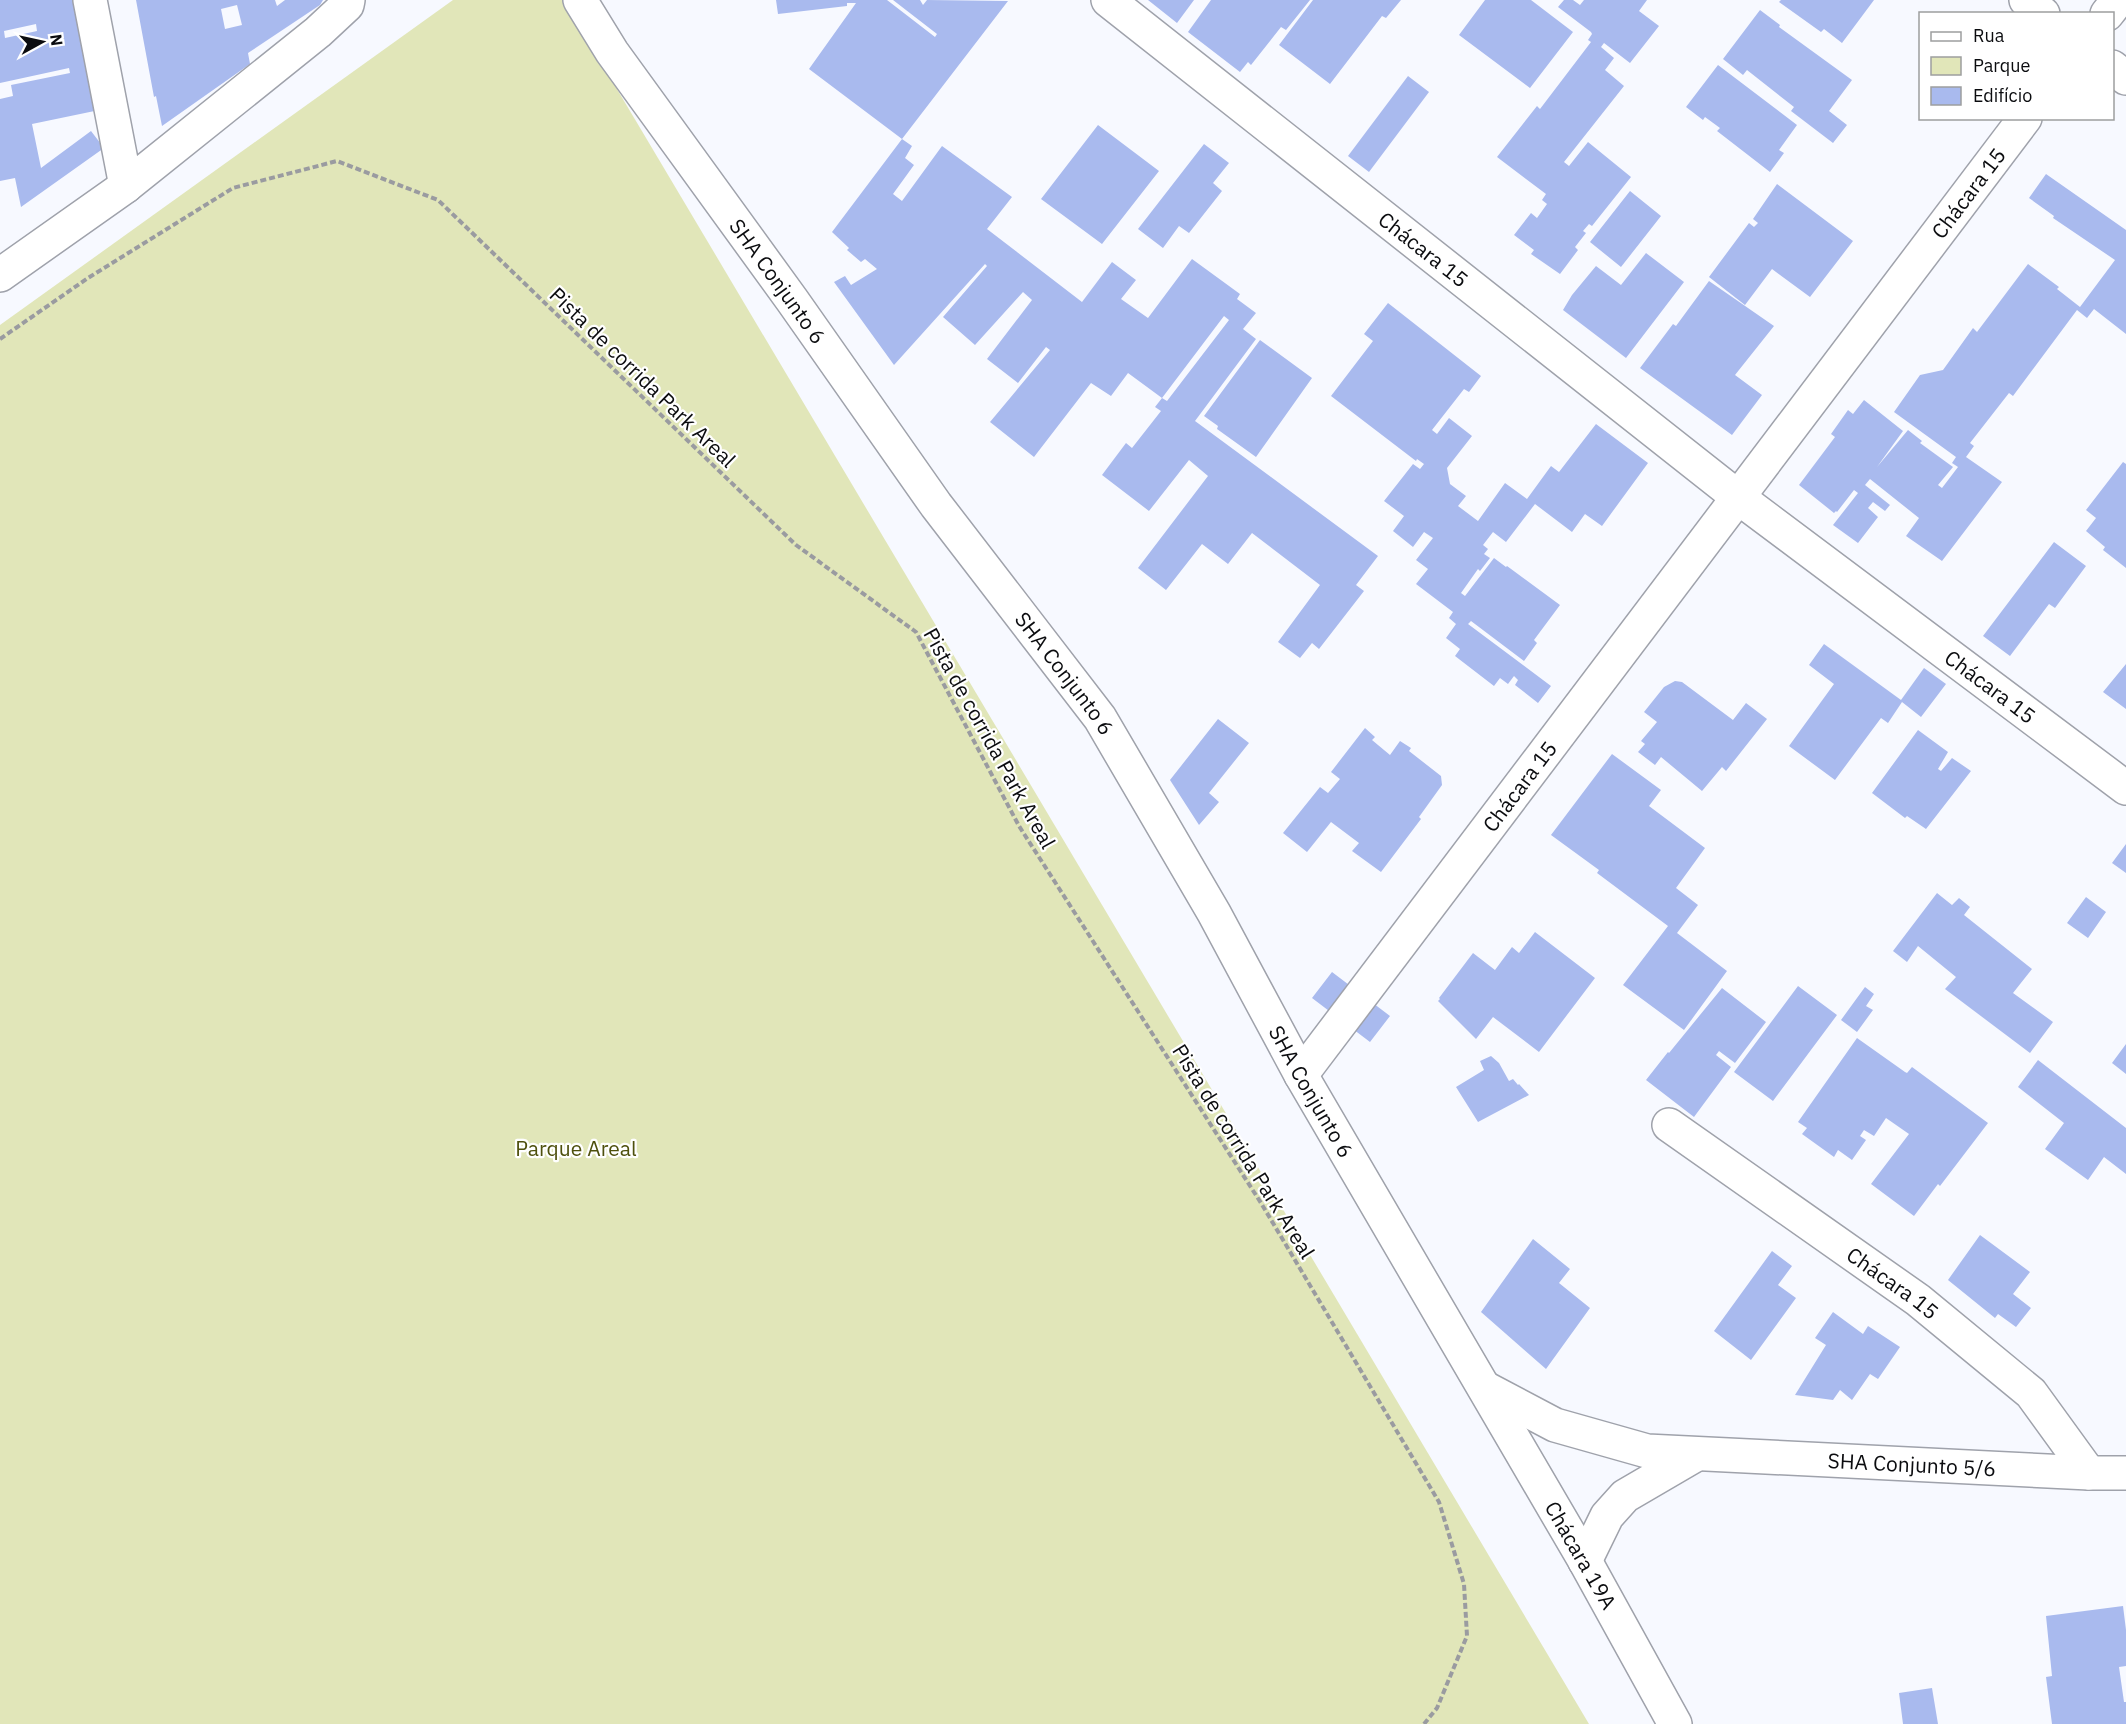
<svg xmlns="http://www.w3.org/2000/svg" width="2126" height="1724" font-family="'IBM Plex Sans',sans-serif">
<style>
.green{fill:#e1e6b9}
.building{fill:#a9baee;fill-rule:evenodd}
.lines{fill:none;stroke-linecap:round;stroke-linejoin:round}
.minor-casing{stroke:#9fa2ab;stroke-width:36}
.tertiary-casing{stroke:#9fa2ab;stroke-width:36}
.path{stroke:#9a9ba0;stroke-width:4;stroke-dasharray:6 3;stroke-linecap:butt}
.minor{stroke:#fff;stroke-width:33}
.tertiary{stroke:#fff;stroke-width:33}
.labels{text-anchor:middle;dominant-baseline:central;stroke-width:4.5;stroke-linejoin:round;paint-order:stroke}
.street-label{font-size:21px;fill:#0b0c0f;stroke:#fff}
.park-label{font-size:21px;fill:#4e500d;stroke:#fff}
</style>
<rect width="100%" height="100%" fill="#f7f9ff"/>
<path class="green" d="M453,0H564L1589,1724H0V325Z"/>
<path class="building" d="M0,0H81L109,108L32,124L41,168L91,131L104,148L21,207L15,178L0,181V99L13,96L11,85L70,73L69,68L0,83ZM36,24L37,31L5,38L4,31Z
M136,0H275L277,6L285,0H323L320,5L248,53L250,64L162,126L156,96L154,97ZM237,5L242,25L225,29L221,9Z
M776,0H887L935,37L937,34L893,0H920L923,5L927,0L1008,1L902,139L809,69L856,3H847V6L778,14Z
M1148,0H1194L1177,23Z
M1211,0H1310L1286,30L1281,27L1251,65L1248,62L1240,72L1188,32Z
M1313,0H1401L1386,18L1382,16L1330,84L1279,45Z
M1485,0H1531L1573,32L1530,88L1459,35Z
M1564,0H1573L1580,5L1584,0H1647L1639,11L1659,26L1630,63L1604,43L1601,47L1614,58L1605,70L1624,86L1564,162L1569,166L1588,142L1631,177L1592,226L1589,224L1583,231L1586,233L1575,247L1578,250L1560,274L1531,254L1534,250L1514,235L1531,213L1537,218L1547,204L1542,200L1546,194L1497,157L1537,106L1540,109L1591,42L1588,40L1592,34L1591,32L1558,7Z
M1781,0H1874L1842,43L1824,29L1821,32L1779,2Z
M1760,10L1780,25L1779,27L1852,80L1829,111L1847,125L1833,143L1791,111L1794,107L1747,70L1743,75L1723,59Z
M1718,65L1797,125L1779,150L1784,153L1770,172L1717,131L1720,128L1705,117L1703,120L1686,107Z
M1408,76L1429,92L1369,172L1348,156Z
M1098,125L1159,171L1102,244L1041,199Z
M902,139L912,146L905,158L914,165L893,194L902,201L942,146L1012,197L987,229L1082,302L1112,262L1136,280L1121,299L1148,318L1192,259L1240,294L1237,299L1256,313L1243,329L1256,339L1195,421L1378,556L1356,585L1364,591L1319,649L1312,643L1300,658L1278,642L1320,585L1252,533L1228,564L1202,544L1166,590L1138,568L1208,476L1189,460L1149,511L1102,475L1126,443L1132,448L1161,411L1155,407L1162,398L1128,373L1111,396L1091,383L1034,457L990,422L1050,350L1046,347L1018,383L987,359L1032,300L1023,292L975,345L943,317L987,266L985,264L894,365L834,282L845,276L851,285L877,269L865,259L861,262L847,250L849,248L832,232ZM1224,316L1229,320L1167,401L1162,398Z
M1204,144L1229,163L1213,183L1222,191L1189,233L1179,226L1163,248L1138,229Z
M2046,174L2126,230V334L2094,309L2087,318L2077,310L2013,396L2009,393L1970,443L1974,446L1966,457L2002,482L1942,561L1906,536L1919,518L1870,479L1865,485L1890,505L1885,511L1873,502L1868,508L1878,517L1858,543L1833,525L1858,493L1854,490L1837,512L1836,511L1834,513L1799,485L1835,437L1831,434L1848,410L1853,414L1864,400L1903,431L1877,467L1908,430L1922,441L1920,443L1953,467L1938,485L1942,488L1958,467L1952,463L1956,457L1894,412L1920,375L1943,370L1973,328L1977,332L2028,264L2059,287L2057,289L2080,307L2115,260L2053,218L2054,216L2029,198Z
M1777,184L1853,241L1810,297L1772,269L1745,305L1709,277L1749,223L1754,227L1758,223L1753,219Z
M1630,191L1661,216L1621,267L1590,242Z
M1646,253L1684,282L1626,358L1563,310L1572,295L1596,266L1621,285Z
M1709,281L1774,326L1735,375L1762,395L1732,435L1640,368L1673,324L1676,326Z
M1388,303L1481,376L1469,392L1464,389L1432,430L1437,434L1449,418L1472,436L1447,468L1450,484L1466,496L1458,506L1478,521L1505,483L1527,499L1551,466L1559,472L1596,424L1648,463L1602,526L1585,514L1572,532L1535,504L1506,542L1493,532L1483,545L1488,549L1484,554L1490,558L1480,571L1478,569L1461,593L1465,596L1494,558L1506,567L1507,566L1560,605L1534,640L1537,643L1524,661L1471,621L1468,624L1551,686L1538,703L1515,685L1518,680L1514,676L1508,684L1500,678L1494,686L1455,656L1460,649L1446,638L1456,624L1449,618L1453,612L1416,584L1428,569L1416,560L1433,538L1424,532L1413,547L1393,531L1404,516L1384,501L1413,464L1420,469L1424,464L1417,459L1416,461L1331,396L1373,341L1364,334Z
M1260,340L1312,378L1256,457L1217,429L1218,426L1204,416Z
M2123,462L2126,464V568L2103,550L2105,547L2086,531L2096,518L2086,510Z
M2054,542L2086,566L2055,608L2049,604L2010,656L1983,636Z
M1824,644L1901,700L1924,668L1946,684L1921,717L1902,702L1888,723L1881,718L1835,780L1789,746L1834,684L1809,665Z
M2126,664V709L2103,692Z
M1675,681L1682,682L1733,720L1746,703L1767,719L1726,771L1722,767L1702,791L1661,757L1655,765L1638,752L1645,744L1641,741L1657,722L1644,712L1664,687Z
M1218,719L1249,743L1209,793L1219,802L1199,825L1170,780Z
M1365,728L1375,737L1372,740L1390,755L1400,741L1411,748L1409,751L1441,776L1442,785L1419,817L1421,819L1381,872L1352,851L1359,843L1331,822L1307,852L1283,833L1320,787L1328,793L1340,779L1331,772Z
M1918,730L1948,752L1938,769L1941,771L1952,758L1971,771L1926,829L1907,816L1905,818L1872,793Z
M1612,754L1661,790L1649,806L1705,848L1676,888L1698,905L1677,933L1727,971L1684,1030L1623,985L1668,926L1597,873L1599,870L1551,835Z
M2126,844V873L2112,863Z
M1937,893L1952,905L1959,898L1970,907L1964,915L2032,969L2013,993L2053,1022L2030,1053L1945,989L1956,977L1918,946L1907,962L1893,951Z
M2086,897L2106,912L2088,938L2067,923Z
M1535,932L1595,978L1539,1052L1493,1017L1476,1039L1438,1001L1440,999L1439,998L1473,953L1495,970L1512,947L1519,953Z
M1332,972L1390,1016L1370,1042L1312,998Z
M1798,986L1837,1015L1773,1101L1734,1072Z
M1865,987L1874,994L1866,1006L1873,1010L1857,1032L1841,1020Z
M1722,988L1766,1022L1735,1063L1719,1051L1716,1055L1731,1067L1694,1117L1646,1080L1668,1052L1669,1053Z
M1857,1038L1905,1072L1907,1073L1912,1067L1988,1123L1940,1186L1938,1184L1914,1216L1871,1184L1909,1134L1886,1118L1874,1136L1864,1130L1860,1136L1866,1140L1852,1160L1838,1150L1834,1157L1802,1134L1807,1128L1798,1122Z
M2126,1044V1074L2112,1063Z
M1491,1056L1499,1063L1509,1081L1513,1079L1518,1085L1519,1084L1529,1095L1478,1122L1456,1087L1484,1070L1480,1061Z
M2038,1060L2126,1128V1174L2104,1157L2088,1180L2045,1149L2064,1123L2018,1087Z
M1980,1235L2030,1272L2013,1294L2031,1308L2016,1327L1998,1314L1995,1318L1948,1280Z
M1533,1239L1570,1269L1559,1283L1590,1308L1546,1369L1481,1312Z
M1772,1251L1792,1266L1778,1285L1796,1298L1751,1360L1714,1331Z
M1833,1312L1863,1334L1868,1326L1900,1347L1878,1379L1870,1374L1852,1400L1840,1390L1833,1400L1795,1395L1826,1345L1815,1338Z
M2123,1606L2126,1630V1666L2119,1667L2124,1702H2126V1724H2052L2046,1677L2052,1676L2046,1616Z
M1932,1688L1938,1724H1903L1899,1693Z"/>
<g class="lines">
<g class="minor-casing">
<g id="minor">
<path d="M90,0L126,186"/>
<path id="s1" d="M1108,0L1739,498L2126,788"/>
<path d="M2026,0L2043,14"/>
<path d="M2107,14L2118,0"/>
<path d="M2112,67L2126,78"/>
<path d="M0,275L126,186L318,32L347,5L348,0"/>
<path id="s2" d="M1301,1075L2025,118"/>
<path id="s3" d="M1669,1125L1918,1300L2031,1393L2089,1473"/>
<path d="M1585,1561L1675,1724"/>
</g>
</g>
<g class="tertiary-casing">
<g id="tertiary">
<path id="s4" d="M580,0L612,52L792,300L936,505L1100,718L1214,913L1301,1075L1585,1561"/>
<path id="s5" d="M1485,1388L1555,1425L1647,1451L2089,1473H2126"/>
<path d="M1585,1561L1607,1516L1625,1496L1697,1454"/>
</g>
</g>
<path class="path" d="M0,339L88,278L233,188L337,161L438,200L796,545L916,632L1019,826L1261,1203L1439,1502L1464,1584L1467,1636L1437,1708L1424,1724"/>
<use href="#minor" class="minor"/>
<use href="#tertiary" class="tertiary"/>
</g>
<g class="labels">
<g class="street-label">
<text stroke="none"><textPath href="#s2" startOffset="1106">Chácara 15</textPath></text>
<text stroke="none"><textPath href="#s1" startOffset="402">Chácara 15</textPath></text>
<text stroke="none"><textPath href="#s4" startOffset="344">SHA Conjunto 6</textPath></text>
<text transform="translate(643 377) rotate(44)">Pista de corrida Park Areal</text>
<text stroke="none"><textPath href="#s4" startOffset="830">SHA Conjunto 6</textPath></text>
<text stroke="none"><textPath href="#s1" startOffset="1118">Chácara 15</textPath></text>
<text transform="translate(990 738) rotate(61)">Pista de corrida Park Areal</text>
<text stroke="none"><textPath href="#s2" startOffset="362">Chácara 15</textPath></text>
<text stroke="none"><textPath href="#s4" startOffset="1316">SHA Conjunto 6</textPath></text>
<text transform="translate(1244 1151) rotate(58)">Pista de corrida Park Areal</text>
<text stroke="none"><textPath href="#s3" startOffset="274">Chácara 15</textPath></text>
<text stroke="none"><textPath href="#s5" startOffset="440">SHA Conjunto 5/6</textPath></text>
<text transform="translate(1581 1555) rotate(60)">Chácara 19A</text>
</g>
<g class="park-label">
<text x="576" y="1148">Parque Areal</text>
</g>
</g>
<rect x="1919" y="12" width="195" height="108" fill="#ffffff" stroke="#9d9e9f" stroke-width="1.5"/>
<rect x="1931" y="32" width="30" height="9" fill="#ffffff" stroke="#9d9e9f" stroke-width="1.5"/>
<text x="1973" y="42" font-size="18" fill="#0b0c0f">Rua</text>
<rect x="1931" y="57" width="30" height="18" fill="#e1e6b9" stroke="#9d9e9f" stroke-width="1.5"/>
<text x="1973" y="72" font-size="18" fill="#0b0c0f">Parque</text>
<rect x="1931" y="87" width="30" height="18" fill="#a9baee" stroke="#9d9e9f" stroke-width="1.5"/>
<text x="1973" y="102" font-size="18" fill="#0b0c0f">Edifício</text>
<g transform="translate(42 42) rotate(82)" stroke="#ffffff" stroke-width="4.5" paint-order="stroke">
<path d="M0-4.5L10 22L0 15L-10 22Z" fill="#0b0c0f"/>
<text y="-9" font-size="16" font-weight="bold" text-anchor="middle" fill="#0b0c0f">N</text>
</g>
</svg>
